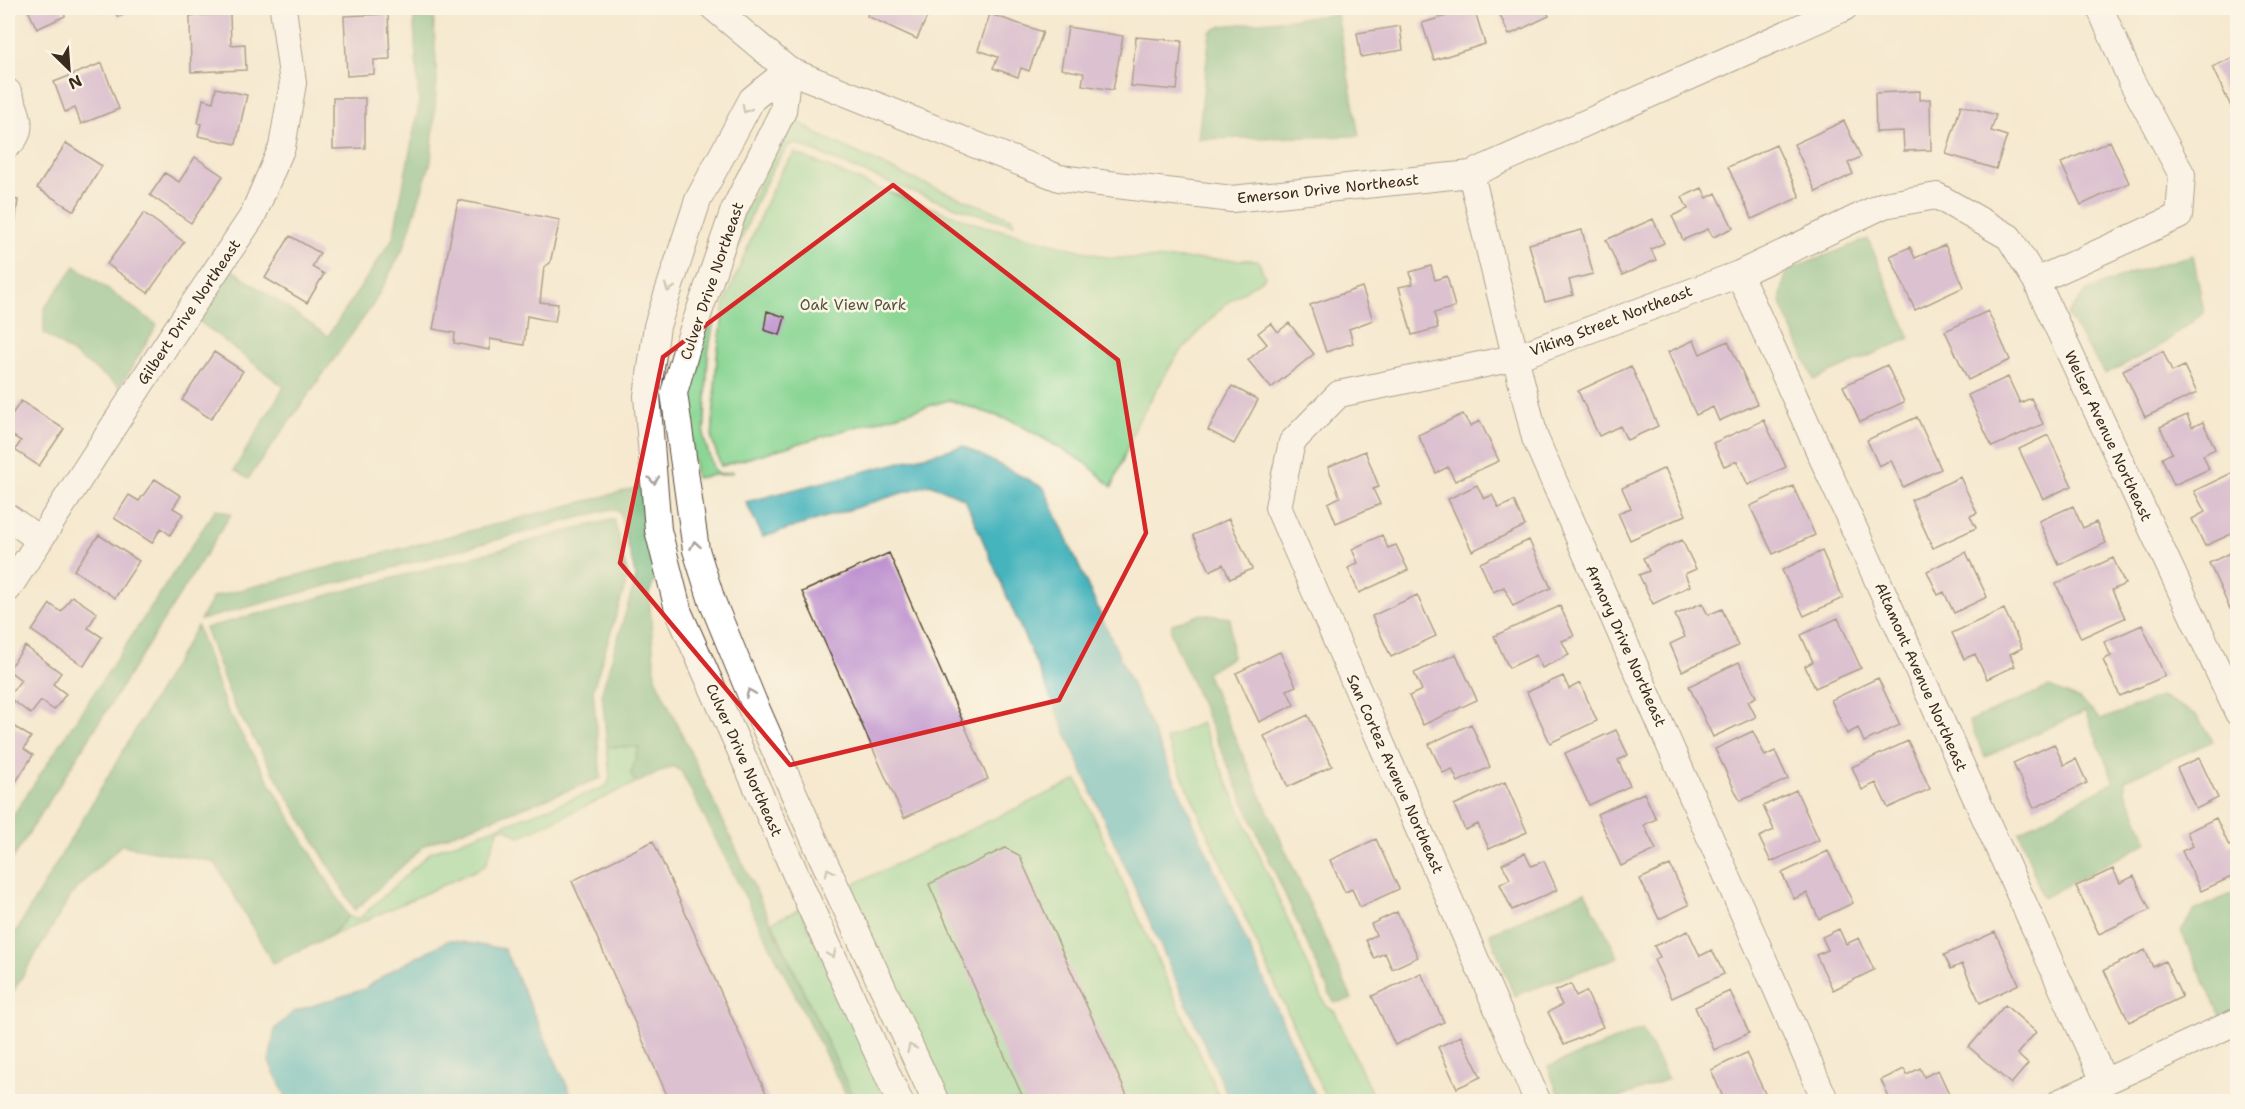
<svg xmlns="http://www.w3.org/2000/svg" width="2245" height="1109" font-family="'Shantell Sans',sans-serif">
<style>
.green{fill:#8ad694;stroke:#628059;stroke-width:1.5}
.forest{fill:#6fb77e;stroke:#55704e;stroke-width:1.5}
.water{fill:#45b4bd;stroke:#406f6e;stroke-width:1.5}
.building{fill:#bd92d0}
.lines{fill:none;stroke-linecap:round;stroke-linejoin:round}
.minor-casing{stroke:#574739;stroke-width:28}
.minor{stroke:#fff;stroke-width:26}
.oneway{stroke:#a79f9a}
.marked{fill:none;stroke:#d62828;stroke-width:4.5;stroke-linejoin:round}
.labels{text-anchor:middle;dominant-baseline:central;stroke-width:5;stroke-linejoin:round;paint-order:stroke}
.street-label{font-size:15px;fill:#3b2a1e;stroke:#fcf5e5}
.park-label{font-size:15px;fill:#4f553c;stroke:#fcf5e5}
</style>
<rect width="100%" height="100%" fill="#fcf5e5"/>
<filter id="ink" filterUnits="userSpaceOnUse"><feTurbulence type="fractalNoise" baseFrequency=".0167" numOctaves="2"/><feDisplacementMap in="SourceGraphic" scale="12" xChannelSelector="R" yChannelSelector="G"/><feConvolveMatrix kernelMatrix="1 2 1 2 8 2 1 2 1" color-interpolation-filters="sRGB"/></filter>
<filter id="wash" filterUnits="userSpaceOnUse"><feTurbulence type="fractalNoise" baseFrequency=".008" numOctaves="4" result="noise"/><feDisplacementMap in="SourceGraphic" scale="24" xChannelSelector="R" yChannelSelector="G"/><feGaussianBlur stdDeviation="1.35" result="paint"/><feColorMatrix in="noise" values="0 0 0 0 0 0 0 0 0 0 0 0 0 0 0 0 0 1.4 0 .05"/><feComposite in="paint" operator="in"/></filter>
<g filter="url(#wash)">
<rect width="100%" height="100%" fill="#f5e9d0"/>
<path class="green" d="M792,117L817,134L913,179L1012,218L1014,224C940,205 868,175 798,144H792L788,146L774,166L757,200L717,301L708,354L704,439L714,471L721,475L734,472L696,478L685,395L743,216Z
M795,153L872,186L977,224L1110,258L1258,260L1265,277L1224,305L1175,358L1137,423L1112,487L1086,463L1015,422L949,400L721,466L712,440L717,356L725,303L765,205L782,170Z
M1201,723L1326,1006L1335,1012L1375,1101H1327L1166,739Z
M639,746L631,773L636,783L519,837L506,828H499L485,866L331,936L348,916L354,919L360,918L431,852L607,786L610,778L607,747Z
M1077,780L1221,1101H946L847,887Z
M800,909L889,1101H855L772,922Z"/>
<path class="forest" d="M413,8H433L437,80L431,161L404,247L374,303L248,479L234,470L284,387L199,321L228,267L328,336L393,238L419,105Z
M1337,14L1359,136L1198,139L1210,32L1222,26Z
M1868,239L1910,338L1814,380L1780,301L1786,271Z
M2193,255L2204,313L2156,349L2105,374L2067,315L2087,291L2131,273Z
M75,266L157,325L120,387L44,333V309Z
M644,486L658,573L649,593L655,677L855,1101H849L681,771L673,766L636,783L631,774L639,747H607L602,691L636,578L620,512L611,509L200,620L213,597Z
M216,509L231,514L8,866V823Z
M614,519L628,577L593,689L601,778L426,844L355,910L233,704L205,628Z
M1202,614L1230,618L1232,657L1206,673L1352,999L1334,1003L1263,846L1171,634L1172,624Z
M197,626L226,708L348,916L331,936L273,963L216,864L211,861L121,845L72,894L8,1000V945Z
M2049,687L2079,699L2101,720L2162,696L2196,715L2213,741L2125,780V790L2148,842L2043,898L2019,832L2114,782L2085,711L1985,757L1969,721Z
M2237,891V1010L2221,1018L2181,931L2194,911Z
M1585,892L1618,957L1514,996L1490,933Z
M1642,1029L1668,1079L1611,1101H1561L1548,1067Z"/>
<path class="water" d="M963,446L1044,488L1318,1101H1230L1082,770L965,499L930,484L763,537L746,502Z
M449,940L504,949L574,1101H288L269,1062L275,1029L293,1012L364,989L391,971Z"/>
<g id="blocks">
<path class="building" d="M27,8H62L65,16L37,29Z
M100,8H131L132,11L118,17L113,8L102,13Z
M871,8H931L917,39L867,16Z
M1474,8L1485,44L1434,60L1422,23Z
M1497,8H1545L1549,16L1509,35Z
M230,14L231,45L245,44L246,70L191,72L190,16Z
M388,14L390,59L374,60V74L347,76L344,16Z
M990,14L1043,32L1029,71L1021,68L1018,77L993,68L998,57L978,50Z
M1400,26L1403,50L1361,57L1357,33Z
M1068,27L1123,36L1113,90L1082,85L1084,73L1061,69Z
M1136,37L1182,41L1177,90L1131,86Z
M2238,55V121L2212,67Z
M102,63L119,109L81,124L75,108L65,112L54,82Z
M216,88L247,95L236,144L198,136L201,124L198,123L203,99L213,102Z
M1920,91V100L1930,99L1931,150L1904,151L1903,131L1876,132L1875,93Z
M333,98H365V148L333,149Z
M1961,105L1996,115L1991,131L2007,136L1996,169L1946,154Z
M1844,121L1861,157L1848,163L1853,174L1816,192L1794,144Z
M2110,141L2129,183L2081,205L2061,163Z
M66,143L102,166L74,211L37,188Z
M1776,145L1800,197L1752,219L1728,167Z
M195,157L223,176L191,223L150,195L165,173L179,182Z
M1702,188L1707,198L1716,193L1733,228L1713,237L1708,229L1683,240L1672,216L1688,209L1682,197Z
M8,199L18,200L12,248L8,247Z
M458,200L560,220L550,263L544,267L540,302L558,304L555,322L527,316L524,345L490,339V350L454,343L455,333L433,329Z
M144,213L184,242L148,293L107,264Z
M1653,219L1664,243L1651,249L1656,260L1622,275L1606,240Z
M1582,230L1593,274L1569,280L1573,295L1545,302L1529,244Z
M290,236L320,253L312,267L324,274L307,303L265,278Z
M1945,245L1964,287L1915,310L1890,256L1910,247L1915,258Z
M1431,266L1435,280L1447,276L1455,307L1434,313L1438,328L1412,335L1399,287L1413,284L1410,272Z
M1362,287L1373,320L1349,329L1353,343L1326,352L1310,305Z
M767,311L785,317L780,335L764,330Z
M1988,311L2010,360L1968,380L1945,331Z
M1271,323L1278,332L1289,323L1314,354L1271,388L1248,360L1267,344L1258,333Z
M1694,340L1700,354L1728,341L1757,404L1719,421L1713,407L1696,415L1668,352Z
M2163,351L2172,372L2184,366L2197,393L2145,417L2123,370Z
M214,352L243,371L211,419L182,400Z
M1887,365L1904,402L1860,422L1843,386Z
M1631,366L1658,426L1627,440L1620,426L1599,436L1578,391Z
M2008,377L2020,403L2031,398L2043,424L1992,447L1968,395Z
M1232,386L1258,400L1234,444L1208,430Z
M21,401L64,429L39,466L15,450L21,441L8,433V420Z
M1463,414L1470,426L1480,421L1499,461L1455,481L1448,467L1436,473L1418,435Z
M2187,415L2192,427L2203,422L2215,449L2203,455L2209,469L2174,485L2162,458L2172,453L2160,427Z
M1917,417L1941,469L1903,487L1891,460L1879,466L1867,440Z
M1764,420L1786,467L1748,485L1737,461L1724,466L1713,443Z
M2048,435L2072,486L2043,499L2019,449Z
M1365,451L1379,487L1373,489L1380,504L1336,523L1328,503L1340,497L1328,467Z
M1665,468L1686,515L1630,540L1618,513L1631,508L1622,488Z
M2238,470V531L2205,546L2192,519L2205,512L2194,491Z
M1960,477L1977,513L1970,516L1976,528L1933,548L1911,500Z
M155,479L181,496L173,508L183,514L170,535L161,528L152,543L114,518L129,495L139,501Z
M1477,485L1484,499L1492,495L1499,508L1514,501L1525,526L1472,551L1448,499Z
M1793,486L1815,535L1773,554L1750,506Z
M2073,506L2083,528L2096,522L2106,543L2059,565L2039,521Z
M1229,519L1252,569L1230,579L1223,564L1210,571L1193,535Z
M99,535L139,561L115,598L74,570Z
M1382,535L1388,548L1396,545L1408,570L1359,593L1348,568L1358,563L1352,549Z
M1529,540L1551,588L1513,606L1504,587L1493,592L1480,563Z
M1682,540L1696,569L1685,574L1690,586L1653,604L1639,575L1649,571L1643,558Z
M2238,549V606L2230,609L2209,563Z
M1822,551L1843,598L1804,616L1782,570Z
M1966,552L1987,597L1954,613L1944,592L1938,595L1927,571Z
M889,553L988,779L904,818L802,592Z
M2113,558L2125,584L2112,590L2125,618L2081,638L2056,584Z
M1417,595L1436,636L1391,657L1372,616Z
M72,596L97,613L88,628L102,637L84,666L32,631L50,604L61,612Z
M1702,603L1708,615L1722,609L1738,646L1682,671L1670,644L1685,637L1675,615Z
M1560,606L1574,636L1562,641L1569,655L1542,668L1536,655L1509,668L1494,636Z
M2004,609L2022,648L2010,654L2015,666L1987,679L1975,654L1964,659L1952,633Z
M1838,618L1861,668L1815,688L1805,666L1813,662L1801,635Z
M2142,625L2165,676L2120,696L2103,660L2111,656L2104,642Z
M25,646L61,673L53,684L66,694L54,710L41,701L31,714L8,697L21,680L8,670Z
M1280,652L1296,686L1287,690L1294,705L1259,722L1236,673Z
M1456,654L1477,700L1423,725L1409,696L1422,690L1414,673Z
M1739,662L1756,697L1748,701L1756,717L1713,737L1689,686Z
M1563,676L1569,689L1580,683L1597,721L1550,743L1527,692Z
M1878,678L1900,725L1864,742L1858,728L1847,734L1831,700Z
M1308,715L1332,766L1288,787L1264,736Z
M10,724L31,737L24,749L33,755L14,785L8,781V727Z
M1471,724L1490,767L1458,782L1452,769L1443,773L1429,744Z
M1616,730L1628,755L1618,760L1630,786L1589,805L1565,753Z
M1753,731L1765,756L1775,751L1788,779L1740,801L1715,749Z
M1908,741L1930,789L1888,808L1876,783L1862,790L1852,767Z
M2054,744L2064,765L2076,759L2087,783L2034,808L2013,763Z
M2199,758L2218,798L2196,809L2177,768Z
M1505,782L1527,832L1489,849L1478,824L1465,830L1454,805Z
M1796,790L1819,840L1771,862L1759,837L1774,830L1763,806Z
M1644,793L1656,819L1644,825L1656,850L1621,866L1597,814Z
M2216,818L2229,846L2238,842V874L2201,891L2182,851L2193,846L2187,832Z
M1376,839L1399,889L1360,907L1352,889L1345,892L1330,860Z
M653,841L770,1102H670L572,881Z
M1005,848L1019,855L1130,1102H1025L929,884Z
M1828,851L1853,903L1819,919L1807,893L1794,899L1782,873Z
M1525,853L1531,866L1544,861L1557,890L1512,910L1500,884L1510,879L1502,864Z
M1670,865L1689,905L1659,919L1640,879Z
M2113,869L2120,883L2134,876L2150,910L2099,934L2076,886Z
M1397,912L1418,957L1392,969L1385,953L1374,958L1366,940L1376,935L1371,924Z
M1839,929L1846,944L1859,938L1874,970L1833,990L1816,955L1828,950L1822,937Z
M1688,931L1700,956L1712,950L1724,974L1672,998L1654,960L1660,957L1654,946Z
M1995,932L2019,984L1980,1003L1962,964L1951,969L1944,955Z
M2145,950L2153,967L2165,961L2182,997L2129,1022L2104,970Z
M1421,973L1444,1022L1395,1045L1372,996Z
M1571,984L1576,996L1586,991L1603,1027L1564,1045L1548,1012L1562,1005L1555,991Z
M1730,991L1749,1033L1714,1050L1695,1007Z
M2005,1005L2036,1032L2017,1054L2028,1064L2011,1084L1969,1047Z
M1461,1036L1481,1077L1457,1088L1438,1047Z
M1746,1053L1769,1102H1708L1722,1095L1711,1070Z
M1920,1068L1924,1077L1938,1070L1953,1102H1891L1881,1080L1904,1069L1907,1075Z"/>
</g>
</g>
<g filter="url(#ink)">
<use href="#blocks" fill-opacity="0" stroke="#574739" stroke-width="1.5"/>
<g class="lines">
<g class="minor-casing">
<path id="minor" d="M714,8L788,70L1059,178L1232,199L1471,174L1844,8
M788,70L752,99L698,200L657,326L647,396L658,530L679,613L813,913L900,1102
M788,70L783,111L734,210L687,347L674,393L696,550L712,601L754,703L822,857L936,1102
M8,92C16,110 27,130 8,145
M1471,174L1535,438L1826,1102
M1739,274L2104,1081
M2036,281L2179,216L2182,175L2131,80L2100,8
M8,517L40,540
M8,589L170,339L252,217L282,147L293,83L283,8
M1538,1102L1278,507L1292,442L1339,394L1514,358L1739,274L1884,205L1937,196L2009,237L2036,281L2238,713
M2060,1102L2238,1021"/>
</g>
<use href="#minor" class="minor"/>
</g>
<defs><path id="oneway-chevron" d="M-2-3.5L2.5 0L-2 3.5" fill="none" stroke-width="1.6" stroke-linecap="round" stroke-linejoin="round" transform="scale(1.5)"/></defs>
<g class="oneway">
<use href="#oneway-chevron" transform="translate(746 109) rotate(118)"/>
<use href="#oneway-chevron" transform="translate(669 288) rotate(108)"/>
<use href="#oneway-chevron" transform="translate(654 480) rotate(85)"/>
<use href="#oneway-chevron" transform="translate(695 545) rotate(-100)"/>
<use href="#oneway-chevron" transform="translate(750 693) rotate(-112)"/>
<use href="#oneway-chevron" transform="translate(829 872) rotate(-115)"/>
<use href="#oneway-chevron" transform="translate(832 954) rotate(65)"/>
<use href="#oneway-chevron" transform="translate(911 1048) rotate(-115)"/>
</g>
</g>
<path d="M0 0H2245V1109H0ZM893,185L1118,360L1146,533L1059,700L790,765L620,563L663,357Z" fill="#f5e9d0" fill-opacity=".55" fill-rule="evenodd"/>
<path class="marked" d="M893,185L1118,360L1146,533L1059,700L790,765L620,563L663,357Z"/>
<g class="labels">
<g class="street-label">
<text transform="translate(1328 189) rotate(-6)">Emerson Drive Northeast</text>
<text transform="translate(712 281) rotate(-71)">Culver Drive Northeast</text>
<text transform="translate(189 312) rotate(-56)">Gilbert Drive Northeast</text>
<text transform="translate(1611 321) rotate(-21)">Viking Street Northeast</text>
<text transform="translate(2108 436) rotate(65)">Welser Avenue Northeast</text>
<text transform="translate(1626 646) rotate(66)">Armory Drive Northeast</text>
<text transform="translate(1921 677) rotate(66)">Altamont Avenue Northeast</text>
<text transform="translate(744 760) rotate(66)">Culver Drive Northeast</text>
<text transform="translate(1395 774) rotate(66)">San Cortez Avenue Northeast</text>
</g>
<g class="park-label">
<text x="853" y="305">Oak View Park</text>
</g>
</g>
<rect width="2245" height="1109" fill="none" stroke="#fcf5e5" stroke-width="30"/>
<g transform="translate(69 69) rotate(155)" stroke="#fcf5e5" stroke-width="4.5" paint-order="stroke">
<path d="M0-4.5L10 22L0 15L-10 22Z" fill="#3b2a1e"/>
<text y="-9" font-size="16" font-weight="bold" text-anchor="middle" fill="#3b2a1e">N</text>
</g>
</svg>
